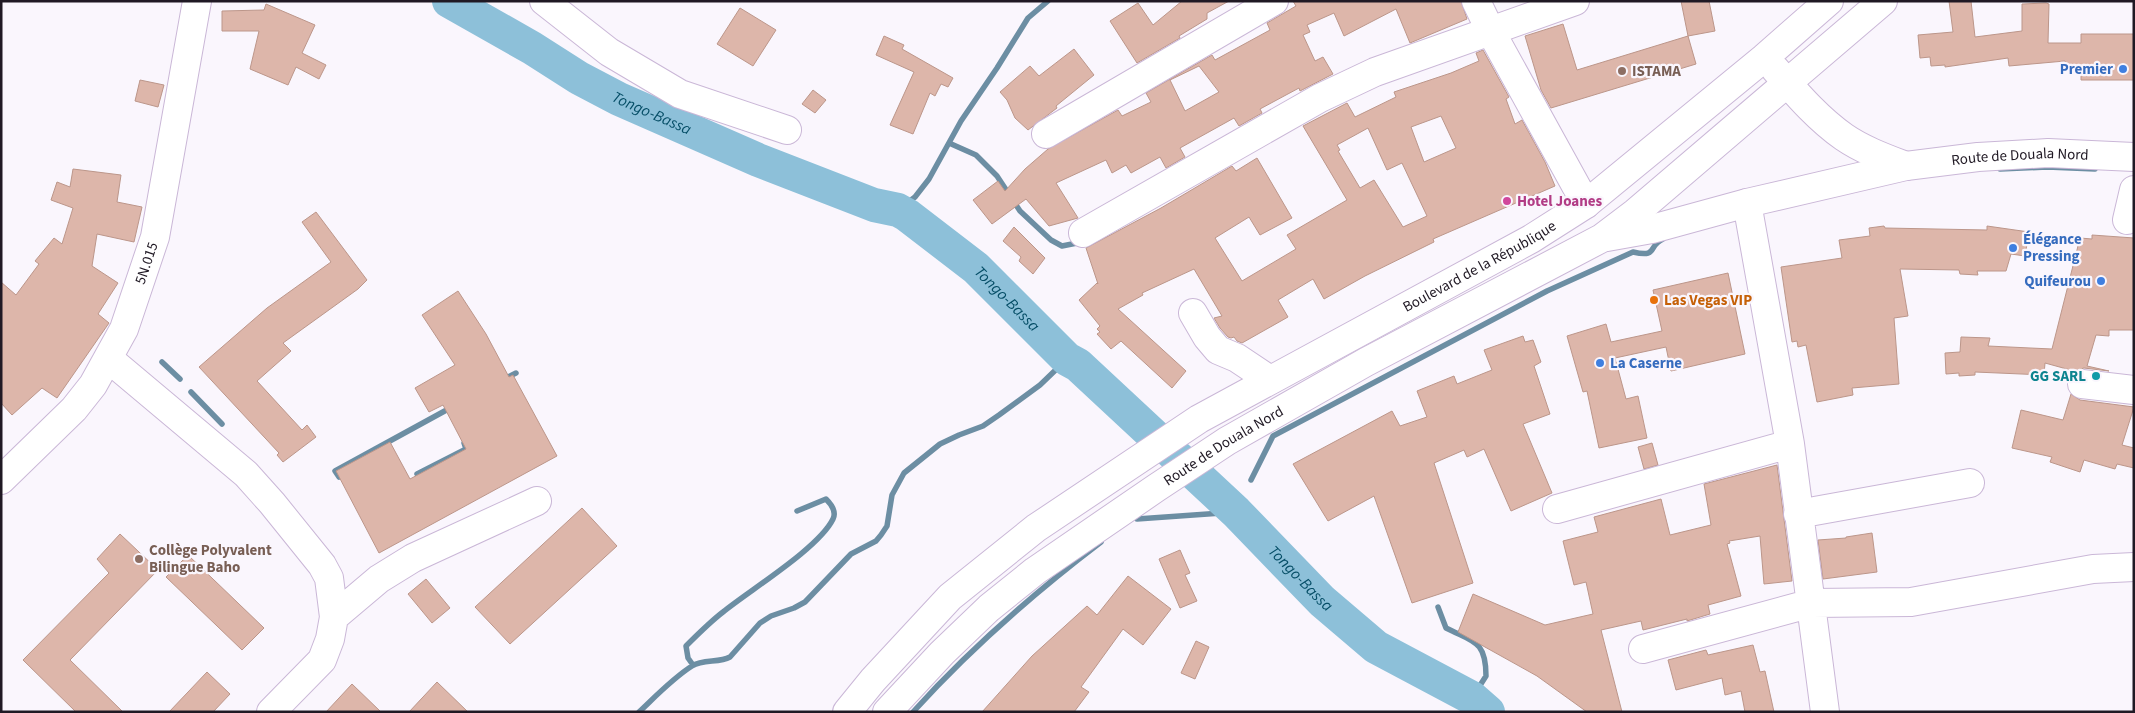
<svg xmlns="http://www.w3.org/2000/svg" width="2135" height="713" font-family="'Source Sans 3',sans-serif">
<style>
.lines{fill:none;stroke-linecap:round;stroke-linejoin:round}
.stream{stroke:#6c8ea3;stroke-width:5.5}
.river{stroke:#8dc0d9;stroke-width:34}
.building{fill:#ddb6aa;stroke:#bc968a;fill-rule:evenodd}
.minor-casing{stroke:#cab7d7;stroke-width:30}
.major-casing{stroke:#cab7d7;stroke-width:30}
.minor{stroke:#fff;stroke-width:28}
.major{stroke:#fff;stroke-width:28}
.shop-dot{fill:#3f7fe0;stroke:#faf6fd;stroke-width:2}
.education-dot{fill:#8d6e63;stroke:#faf6fd;stroke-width:2}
.hotel-dot{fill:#d1479c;stroke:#faf6fd;stroke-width:2}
.food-dot{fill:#e8710a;stroke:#faf6fd;stroke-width:2}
.culture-dot{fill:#0f9aa8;stroke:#faf6fd;stroke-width:2}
.labels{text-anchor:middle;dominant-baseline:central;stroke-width:4.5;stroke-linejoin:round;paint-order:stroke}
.shop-label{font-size:15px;font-weight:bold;fill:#366cbe;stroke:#faf6fd;text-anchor:end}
.education-label{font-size:15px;font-weight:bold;fill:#785e54;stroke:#faf6fd;text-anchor:start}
.street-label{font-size:15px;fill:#201924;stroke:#faf6fd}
.hotel-label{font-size:15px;font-weight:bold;fill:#b23c85;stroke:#faf6fd;text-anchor:start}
.food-label{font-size:15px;font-weight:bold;fill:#c56008;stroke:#faf6fd;text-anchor:start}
.culture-label{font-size:15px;font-weight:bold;fill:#0d838f;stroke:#faf6fd;text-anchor:end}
.water-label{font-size:16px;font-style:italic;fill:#064e67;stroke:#faf6fd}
</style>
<rect width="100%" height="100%" fill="#faf6fd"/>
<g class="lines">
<path class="stream" d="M949,143L976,155L997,176L1020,211L1051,240L1062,246L1082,242
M2000,169L2047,167L2095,169
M898,210L915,197L929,179L961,121L997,68L1028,18L1048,1
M162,362L180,379
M502,380L516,373
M191,392L222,424
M417,474L466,449L464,443
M339,477L335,471L452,407
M1251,480L1273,436L1547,291L1633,252C1659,258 1647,246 1663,239
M1137,519L1236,512
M1438,607L1446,628C1473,642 1486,640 1486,676L1472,698
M693,665L688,658L686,646C698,634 710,622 723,612C750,590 819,548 833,519C837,511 831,504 826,499L797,511
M639,712C656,696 673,678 692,666C703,659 719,663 730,657L760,623L771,616L794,608L805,602L851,554L876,541L881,535L887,526L892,495L904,473L940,444L959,435L983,426L999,415L1040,385L1067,359
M913,712C970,649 1034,593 1101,542"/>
<path class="river" id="s1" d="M449,1L532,48L579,78L619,99L758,160L874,205L898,210L907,215L976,268L1067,359L1078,365L1236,512L1322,601L1376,647L1472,698L1488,712"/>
</g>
<path class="building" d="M1182,1H1229L1207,13V19L1179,36L1180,38L1137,63L1110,21L1138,3L1153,25Z
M1293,1H1461L1467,19L1410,43L1396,9L1344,36L1334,13L1307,25L1310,32L1303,35L1315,61L1323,57L1333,74L1300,91L1299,88L1260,109L1262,113L1239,126L1234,118L1180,148L1185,157L1166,168L1160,157L1131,173L1126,165L1112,173L1106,160L1056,183L1078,218L1049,226L1026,199L992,224L973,200L998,181L1005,191L1025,169L1048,149L1118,110L1122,116L1151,102L1146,93L1212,55L1215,60L1270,30L1267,23L1296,6ZM1199,66L1219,92L1185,111L1170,80Z
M1681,1H1709L1715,31L1688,36Z
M1949,1H1971L1975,37L2022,31V4L2046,3L2049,4L2048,43H2081V34H2134V80H2081V71H2065V61L2009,66L2008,58L1945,67V65L1931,66L1930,57L1920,58L1918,35L1953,32Z
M266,4L315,25L302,53L326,65L319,79L296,67L288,85L250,69L259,31H222V11L264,10Z
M740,8L776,30L753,66L717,44Z
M1563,24L1577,70L1688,36L1696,64L1551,108L1541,90L1525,36Z
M884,36L904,45L902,49L953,78L948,87L941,84L935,96L930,93L913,134L890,125L914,72L876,55Z
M1074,49L1094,75L1056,106L1057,108L1028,130L1015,118L1007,100L1000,92L1030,66L1039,76Z
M1483,50L1509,97L1506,99L1515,124L1522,120L1545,162L1555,186L1433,239L1434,242L1365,276L1324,299L1313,279L1278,300L1288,317L1242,343L1237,341L1234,337L1231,338L1228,337L1220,328L1214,318L1222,316L1194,269L1142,293L1143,295L1118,309L1186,371L1172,388L1121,341L1111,349L1097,334L1100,332L1097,329L1100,326L1079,300L1097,283L1098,284L1086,248L1161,208L1232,166L1236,171L1257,158L1292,218L1260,235L1249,217L1215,238L1242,281L1296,249L1287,235L1347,200L1303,126L1347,103L1355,117L1396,97L1394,92L1451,73L1479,61L1476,53ZM1441,116L1456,148L1424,162L1411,127ZM1368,128L1387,170L1402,163L1427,216L1403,227L1374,180L1360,188L1338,151L1340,150L1337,145Z
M140,80L164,85L158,107L135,101Z
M813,90L826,100L815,113L802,104Z
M73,169L121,175L117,202L142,207L134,242L97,234L92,266L118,283L98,314L109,323L57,398L42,388L12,415L1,403V282L16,295L39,264L35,261L54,238L62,244L73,208L51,200L57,182L70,187Z
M316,212L367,280L358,289L283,343L291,351L257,381L302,430L307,425L316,437L283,462L277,455L279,453L199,367L267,308L331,262L302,222Z
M1884,226L1885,228L1987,230V226L2029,232L2025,256L2011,254L2006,271H1977L1978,275L1960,274L1959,270L1900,269L1908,316L1894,318L1899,384L1852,388L1853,395L1817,402L1806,345L1798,347L1797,341L1792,342L1781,267L1842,258L1839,240L1870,236L1869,228Z
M1014,227L1045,258L1033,274L1019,261L1021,257L1003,241Z
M2092,235L2134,238V330H2109V336L2096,335L2087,366L2109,371L2084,368L2074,371L2045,363L2044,375L1975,372V375L1959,376V373L1946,374L1945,353L1960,352L1961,337L1990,338L1988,346L2052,349L2080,238L2092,239Z
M1728,273L1745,354L1671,371L1666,347L1615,358L1626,399L1638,396L1647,438L1599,448L1587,391L1583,392L1567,336L1606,324L1611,342L1662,331L1653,290Z
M458,291L486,334L509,377L513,375L557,456L379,553L336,471L390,442L410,479L466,449L443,405L429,412L415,388L455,365L422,315Z
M1523,336L1525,342L1533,340L1541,362L1534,366L1550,414L1523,424L1552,493L1511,511L1484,449L1467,457L1464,450L1434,463L1473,583L1412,603L1374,496L1328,521L1293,464L1392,411L1400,426L1427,417L1417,391L1454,376L1457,384L1492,370L1484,350Z
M2071,394L2080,400L2134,407L2122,445L2134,448V468L2117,464L2115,469L2084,460L2080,472L2050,462L2052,457L2012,448L2021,410L2063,420Z
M1652,443L1658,465L1644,469L1638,447Z
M1777,465L1792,581L1764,584L1760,536L1729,541L1730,543L1727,544L1741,596L1708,605L1710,614L1687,621V619L1643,630L1641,621L1601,630L1622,712H1587L1537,676L1458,632L1473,594L1545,625L1593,614L1586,582L1574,585L1563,541L1598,532L1594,517L1661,499L1670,535L1711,525L1704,484Z
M582,508L617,546L510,644L475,607Z
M1872,533L1877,572L1823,579L1818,540L1846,538V537Z
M120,534L158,570L70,660L123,712H76L23,660L109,573L97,559Z
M1180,550L1190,573L1185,575L1197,601L1180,608L1159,559Z
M188,555L264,628L242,650L166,577Z
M1128,576L1171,609L1143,645L1123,629L1081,687L1089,692L1074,712H982L1032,656L1087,606L1097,615Z
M426,579L450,608L432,623L408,594Z
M1196,641L1209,647L1195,679L1181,673Z
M1753,645L1760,672L1765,671L1774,712H1745L1741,691L1725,695L1722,678L1676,690L1668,660L1706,650L1708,655Z
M207,672L230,694L213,712H169Z
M437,682L468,712H409Z
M352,684L381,712H326Z"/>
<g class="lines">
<g class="minor-casing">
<path id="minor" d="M544,1L609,52L680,94L787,130
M1476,1L1490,30L1586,204
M1046,134L1274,1
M1747,203L1790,444L1825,712
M2127,220L2134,190
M1083,233L1320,98L1375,72L1575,1
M1193,313L1207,337L1218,350L1237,358L1270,380
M109,359L246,474L272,503L322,565L329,578L334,617L330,639L322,660L271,712
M2082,384L2134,390
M1557,509L1790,444
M1798,514L1970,483
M334,617L379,579L413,558L537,501
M1643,649L1812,603L1911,602L2093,569L2134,567"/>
</g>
<g class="major-casing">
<g id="major">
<path d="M1775,69C1796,93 1817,118 1844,137C1863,150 1885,158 1906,166"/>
<path id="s2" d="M1607,237L1652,229L1747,203L1906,166L1978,157L2048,153L2134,157"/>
<path id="s3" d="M1,480L74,409L93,385L124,329L155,237L197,1"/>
<path id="s4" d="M847,712L873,680L950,597L1036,528L1199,419L1531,239L1586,204L1764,58L1829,1"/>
<path id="s5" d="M887,712L942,653L989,608L1035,571L1156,488L1227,441L1366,362L1602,238L1635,213L1883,1"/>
</g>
</g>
<use href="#minor" class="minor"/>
<use href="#major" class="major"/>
</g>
<g class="shop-dot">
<circle cx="2123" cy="69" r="5"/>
<circle cx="2013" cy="248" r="5"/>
<circle cx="2101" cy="281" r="5"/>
<circle cx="1600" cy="363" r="5"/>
</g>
<g class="education-dot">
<circle cx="1622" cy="71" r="5"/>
<circle cx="139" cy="559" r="5"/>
</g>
<circle class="hotel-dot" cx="1507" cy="201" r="5"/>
<circle class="food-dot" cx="1654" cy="300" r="5"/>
<circle class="culture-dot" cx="2096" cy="376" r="5"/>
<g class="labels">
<g class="shop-label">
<text x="2113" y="69">Premier</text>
<text x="2023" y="239" text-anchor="start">Élégance<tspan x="2023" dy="17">Pressing</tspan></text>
<text x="2091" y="281">Quifeurou</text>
<text x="1610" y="363" text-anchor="start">La Caserne</text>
</g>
<g class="education-label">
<text x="1632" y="71">ISTAMA</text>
<text x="149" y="550">Collège Polyvalent<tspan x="149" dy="17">Bilingue Baho</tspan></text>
</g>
<g class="street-label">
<text stroke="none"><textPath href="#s2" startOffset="422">Route de Douala Nord</textPath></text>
<text stroke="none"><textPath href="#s3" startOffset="266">5N.015</textPath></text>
<text stroke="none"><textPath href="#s4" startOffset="780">Boulevard de la République</textPath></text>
<text stroke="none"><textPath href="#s5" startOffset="431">Route de Douala Nord</textPath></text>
</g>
<g class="hotel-label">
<text x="1517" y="201">Hotel Joanes</text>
</g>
<g class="food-label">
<text x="1664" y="300">Las Vegas VIP</text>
</g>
<g class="culture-label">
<text x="2086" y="376">GG SARL</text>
</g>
<g class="water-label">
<text stroke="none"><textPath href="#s1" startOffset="232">Tongo-Bassa</textPath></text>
<text stroke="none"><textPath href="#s1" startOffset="638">Tongo-Bassa</textPath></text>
<text stroke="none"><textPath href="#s1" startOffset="1044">Tongo-Bassa</textPath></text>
</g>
</g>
<rect width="2135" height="713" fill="none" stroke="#201924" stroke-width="5"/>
</svg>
